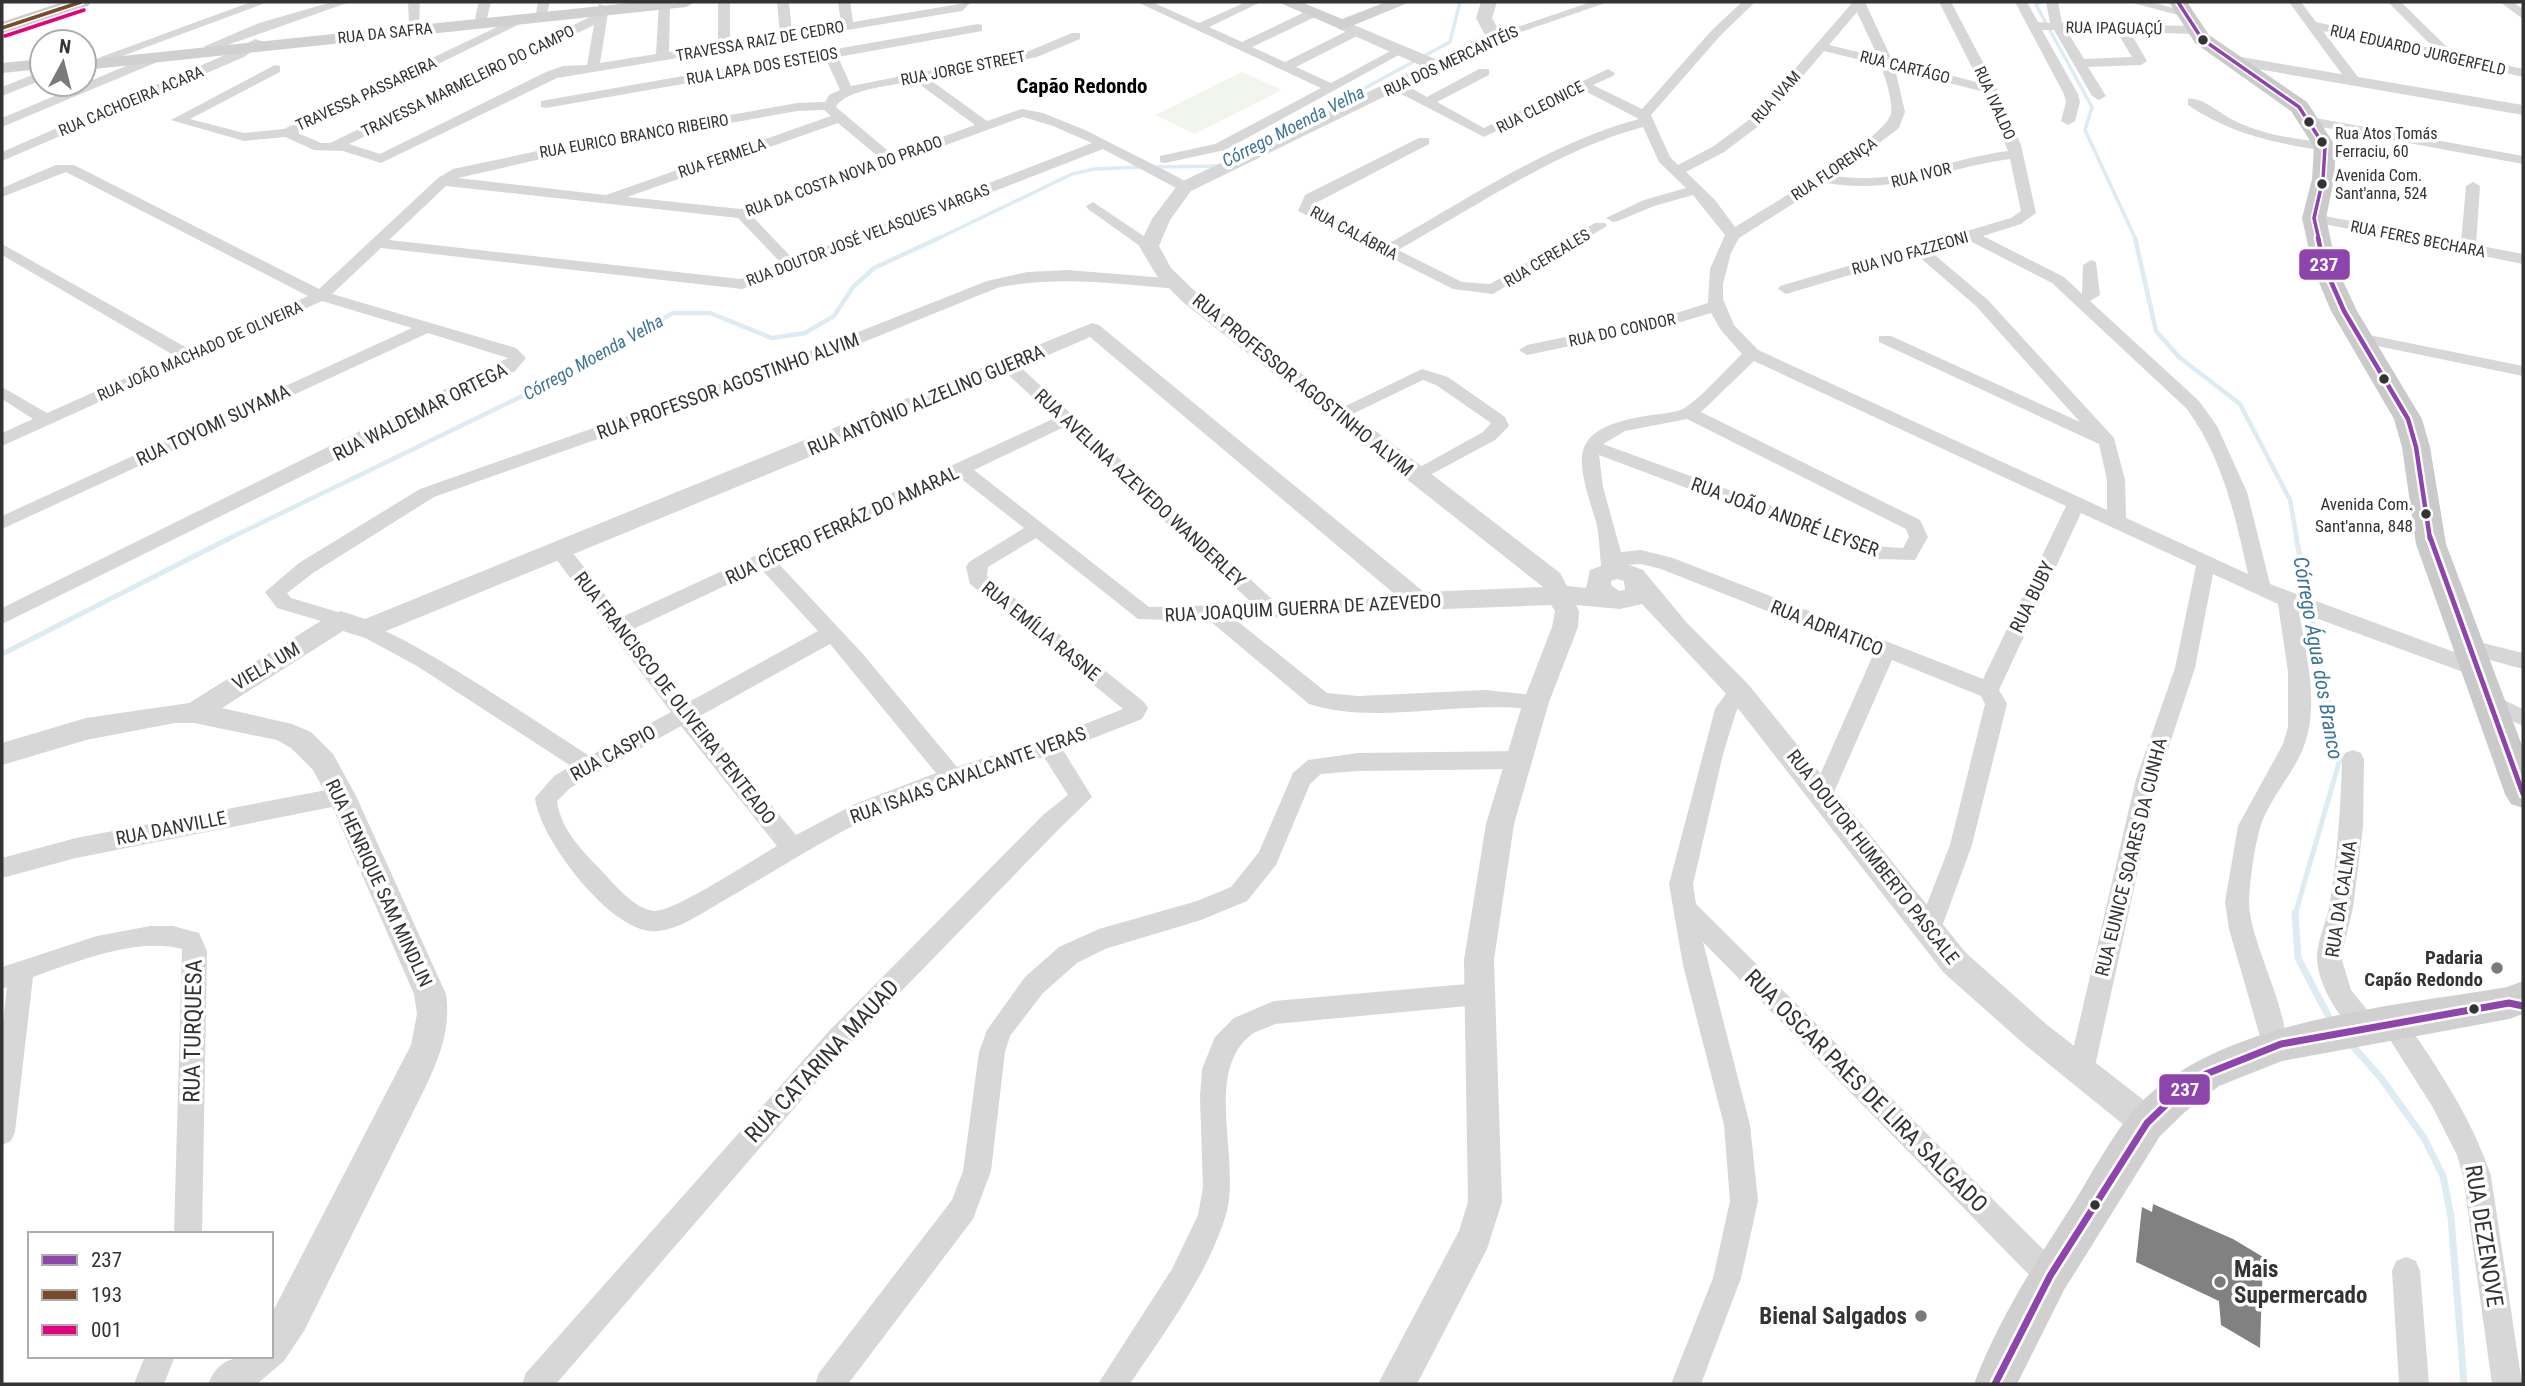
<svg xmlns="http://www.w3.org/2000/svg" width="2525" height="1386" font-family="'Roboto Condensed',sans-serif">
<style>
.green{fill:#f1f5ed}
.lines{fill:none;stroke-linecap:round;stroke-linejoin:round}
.stream-far3{stroke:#ddebf3;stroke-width:3.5}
.stream-far2{stroke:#ddebf3;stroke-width:4.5}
.stream-far1{stroke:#ddebf3;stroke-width:5}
.stream{stroke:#ddebf3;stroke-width:7}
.building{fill:#818181}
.minor{fill:#d7d7d7;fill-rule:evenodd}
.tertiary{fill:#d7d7d7;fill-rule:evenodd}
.secondary{fill:#d0d0d0;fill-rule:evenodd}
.primary{fill:#cacaca;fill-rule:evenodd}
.bus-1-far3-casing{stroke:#fff;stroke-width:7}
.bus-1-far2-casing{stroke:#fff;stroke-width:9}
.bus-1-far1-casing{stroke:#fff;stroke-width:10}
.bus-1-casing{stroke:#fff;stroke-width:12}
.bus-2-casing{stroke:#fff;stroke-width:7}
.bus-3-casing{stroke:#fff;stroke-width:7}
.bus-1-far3{stroke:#8e44ad;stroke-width:3.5}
.bus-1-far2{stroke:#8e44ad;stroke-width:4.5}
.bus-1-far1{stroke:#8e44ad;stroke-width:5}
.bus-1{stroke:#8e44ad;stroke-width:7}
.bus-2{stroke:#7a4b2a;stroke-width:3.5}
.bus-3{stroke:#e5007d;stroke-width:3.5}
.bus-dot{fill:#333;stroke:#fff;stroke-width:2.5}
.poi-dot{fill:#7a7a7a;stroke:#fff;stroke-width:2.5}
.labels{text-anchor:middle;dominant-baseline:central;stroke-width:7;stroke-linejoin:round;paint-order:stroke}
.far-street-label{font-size:16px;fill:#333;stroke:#fff}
.far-bus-label{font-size:16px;fill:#333;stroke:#fff;text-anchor:start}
.bus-label{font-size:17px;fill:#333;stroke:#fff;text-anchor:end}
.far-water-label{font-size:18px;font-style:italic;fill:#3f7597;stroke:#fff}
.street-label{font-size:19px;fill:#333;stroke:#fff}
.poi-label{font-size:19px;font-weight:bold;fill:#333;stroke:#fff;text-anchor:end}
.far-district-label{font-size:21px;font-weight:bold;fill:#000;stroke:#fff}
.water-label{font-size:21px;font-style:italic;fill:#3f7597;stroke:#fff}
.near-street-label{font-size:23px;fill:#333;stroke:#fff}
.near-poi-label{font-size:23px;font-weight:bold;fill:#333;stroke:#fff;text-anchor:start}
.line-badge{stroke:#fff;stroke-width:2.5}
.badge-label{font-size:19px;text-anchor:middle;font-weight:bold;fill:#fff}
</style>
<rect width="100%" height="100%" fill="#fff"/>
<path class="green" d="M1242,72L1282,90L1195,134L1155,115Z"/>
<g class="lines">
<path class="stream-far3" d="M2039,2L2036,5L2092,107L2085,130L2136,240
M1261,144L1450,42L1460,2
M1152,167L1219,166
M935,240L1072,174L1094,169L1142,167"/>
<path class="stream-far2" d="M2135,238L2156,331L2179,357L2240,404L2290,500L2297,539
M228,539L541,387L673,313H710L772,338L805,333L834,316L853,287L874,268L939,238"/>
<path class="stream-far1" d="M2,654L232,537
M2295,915L2340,759L2296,537"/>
<path class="stream" d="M2295,913L2298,958L2331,1021
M2351,1044L2381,1078L2424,1138L2443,1176L2451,1217L2464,1384"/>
</g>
<path class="building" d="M2153,1204L2233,1239L2263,1257L2260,1348L2221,1325L2219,1301L2136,1262L2142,1207L2152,1212Z"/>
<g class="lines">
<path class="minor" d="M251,2H268L109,61L98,58Z
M332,2H350L213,50L203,47L259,23Z
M408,2H420L419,27L409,24Z
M479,2H491L487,18L481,22L475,18Z
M538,2H550L546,16L536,13Z
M659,2L670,4L669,52L718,44V2H730V42L780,34L777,2H789L792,32L841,23L838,2H850L853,22L971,2L962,11L557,78L381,163L343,151L314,150L285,137L244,141L171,120L275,65L280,66V72L190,119L244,133L284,129L520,16L530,19L298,133L321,143H330L596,14L599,4L609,7L600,63L656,54ZM594,25L587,65L563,66L546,72L380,154L349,144Z
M1137,2H1152L1199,23L1246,2H1261L1209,27L1242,42L1309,10H1317V16L1252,47L1285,62L1353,28H1361V34L1296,67L1331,83L1398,47L1408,50L1225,150L1165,163L1160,162V156L1215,144L1321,88Z
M1591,2H1608L1498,40L1488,37Z
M1742,2H1755L1720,36L1651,115L1670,157L1678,165L1714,146L1754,116L1853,2H1865L1892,60L1980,83L1939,2H1951L1997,89L2021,145L2036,213L2021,224L1983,236L2064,277L2082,294L2083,265L2091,260L2096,262L2100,295L2090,301L2199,401L2217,426L2247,492L2270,584L2484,663L2487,669L2484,675L2477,677L2299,612C2306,654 2319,701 2305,743C2295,773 2269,798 2260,828C2254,849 2250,879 2249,901C2248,941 2297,1023 2283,1054L2274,1058L2265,1054L2229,929L2225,902L2238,826L2283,744L2288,727V672L2278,604L2213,574L2195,668L2158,779L2094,1071L2090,1080L2081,1083L2072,1080L2068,1071L2136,779L2175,668L2196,566L2081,513L1999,690L2007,704L1972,845L1940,932L1937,939L1928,943L1919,939L1916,932L1950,845L1985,704L1981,696L1892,660L1831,799L1823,802L1815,799L1812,793L1874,653L1661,569L1641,564L1620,565L1617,575H1603C1600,570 1600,535 1596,522C1578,462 1564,431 1640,417C1653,414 1671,414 1683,409C1697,402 1729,366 1742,354L1721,330L1711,313L1671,325L1527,355L1519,350L1527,345L1667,316L1708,303L1710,269L1725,235L1693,195L1654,206L1618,221L1613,222L1606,218L1644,200L1686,188L1659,162L1643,127C1561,148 1472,209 1398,250L1462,282L1490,284L1595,223H1605L1607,226L1493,294L1453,289L1298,211L1305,195L1419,138H1429V144L1312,205V209L1386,245C1467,200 1549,143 1639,119L1583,90L1484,137L1392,89V83H1402L1427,97L1479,69H1489V75L1437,102L1484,128L1608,69L1615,73L1613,76L1593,85L1642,109L1712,30ZM1857,12L1878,57L1829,45ZM1824,51L1881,65C1885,79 1893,99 1891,113C1887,138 1762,210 1735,227L1715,200L1686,172L1724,152L1764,122ZM1895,69L1984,92L2008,151C1950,158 1896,186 1836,176L1899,128L1905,112ZM2010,159L2021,211L2011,218L1780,286L1778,289L1786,294L1917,255L1976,306L2080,422L1891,336H1879V342L2099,444L2107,480V510L1758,350L1734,325L1723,299V284L1731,253L1739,238L1826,183C1897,195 1943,168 2010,159ZM1968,240L2052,283L2187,409C2223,459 2235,515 2248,574L2126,518L2125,480L2114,438L1988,300L1930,251ZM1754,361L2066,506L1983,679L1673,558L1641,550L1621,552L1603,487L1599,455L1876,559L1915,560L1928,537L1920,520L1701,412ZM1687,419L1906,529L1909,537L1903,548L1885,547L1603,444L1625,431Z
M2015,2H2027L2038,22L2050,23L2046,2H2058L2062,23L2194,26L2200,30L2194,34L2130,32L2147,61L2141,65L2088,67L2106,96L2099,100L2092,96L2054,30H2042L2078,94L2080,102L2075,121L2068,125L2061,121L2066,102L2064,94ZM2067,31L2117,32L2132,57L2084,59Z
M2129,2H2151L2188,12L2182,16Z
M2289,2H2301L2316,22L2435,49L2388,2H2401L2453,53L2523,69V77L2323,31L2361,81L2349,84Z
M2500,2H2513L2523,9V19Z
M978,24L982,25V31L838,57L851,86L1029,51L1072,33H1080V39L1037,57L929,79L987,121L1022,109L1043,113L1085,130L1174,175L1190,184V190H1180L1103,149L742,289L381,248L332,294L516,348L526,358L515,371L2,624V608L508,358L428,333L2,529V516L412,328L322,301L2,446V433L33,419L2,399V387L47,413L175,356L2,255V244L189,349L308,296L66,172L2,197V188L56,165H74L319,289L438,178L453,169L585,141L797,103L825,102L829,95L840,90L826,59L546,108L541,107V101ZM915,81L975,125L893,155L836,107C845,89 895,85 915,81ZM824,110L831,116L606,195L458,178L585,149L797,111ZM1023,117L1053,126L1092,143L793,259L752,216ZM838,123L881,159L741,209L627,197ZM446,186L738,218L781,263L740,279L389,240Z
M255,39L265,42L244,57L2,161V152L234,51Z
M157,53L162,54V60L2,127V118Z
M42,71V80L2,96V87Z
M2188,99C2203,97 2220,114 2233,120C2262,135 2293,138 2325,143L2332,147L2325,151C2274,143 2231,134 2188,105Z
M2310,117L2523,156V164L2305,124V118Z
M2473,182L2480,186L2476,245L2523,254V264L2314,222L2307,218L2314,214L2461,242L2466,186Z
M1093,202L1154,243V249H1144L1088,209L1086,206Z
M1068,270L1178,279L1186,284L1178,289C1117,284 1058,275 997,288L807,365L434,497L313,573L287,593L291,598L348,615L351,620L348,625L341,627L277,608L265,592L299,563L420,489L795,357L987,281L1027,272Z
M2359,333L2523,366V376L2353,341L2351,338Z
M1009,361L1015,362L1276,603L1426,596L1429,601L1419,608L1236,620L1327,693L1358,696L1486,690L1543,696L1547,702L1543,708L1536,710C1461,699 1378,726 1309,704L1210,621L1138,619L1036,538L988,567L987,576L1144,702L1148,708L1142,719L1063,750L1092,797L1059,829L848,1046L556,1384H522L526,1373L830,1030L1043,815L1068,795L1044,757C976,779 909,797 845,830C801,853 759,881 716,905C699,915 679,929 658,931C613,937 539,838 535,798L554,776L571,766L417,666L358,634L355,629L358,624C383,616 557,736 590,756L671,712L553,555L550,550L553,545H567L622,617L1055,418L1003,370L1001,366L1003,362ZM1064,427L1253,604L1149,607L974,470ZM959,477L1024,528L969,562L966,567L970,584L1123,709L1067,731L957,767L862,653L777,562ZM761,569L818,631L687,703L631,630ZM830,644L936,773L855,804L796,835L698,717ZM681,726L777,846C756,858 673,913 654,911C634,909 612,882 599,868C581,850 560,827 557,801L570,788Z
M1422,369L1448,377L1505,417L1509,426L1495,440L1417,482L1411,480L1408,476L1411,472L1483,432L1491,423L1436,385L1423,380L1342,419H1330L1327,415Z
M2467,639L2523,653V669L2460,652L2457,647L2460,642Z
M1739,683L1746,685L1749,691L1736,712L1723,754L1693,884L1696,904L2060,1266L2064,1276L2060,1286L2050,1290L2040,1286L1703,942L1750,1125L1758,1201L1741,1278L1701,1384H1671L1713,1278L1730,1201L1724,1125L1683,965L1669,884L1715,709L1732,685Z
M2489,693L2523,709V726L2482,707L2478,701L2482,695Z
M2353,750L2361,753L2364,759L2363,827L2353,908L2341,957L2351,990L2381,1027L2377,1035L2368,1039C2343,1029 2316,983 2317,956C2318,938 2327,921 2330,903C2337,855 2341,808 2342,759L2345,753Z
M1518,751L1526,754L1529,760L1526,766L1518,769L1358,771L1321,774L1310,784L1276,865L1247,901L1201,920L1105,949L1077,963L1043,993L1010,1036L1005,1052L991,1171L973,1219L848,1384H815L819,1373L952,1200L963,1171L979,1052L987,1030L1025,977L1059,947L1099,929L1197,901L1231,887L1259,852L1293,773L1308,760L1358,753Z
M342,787L350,790L353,796L350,802L342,805L76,858L2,878V858L76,838Z
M150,926H173L199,933L207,951L202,1234H174L182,949C136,937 76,962 33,977L15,1132L11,1141L2,1145V1031L7,987L2,989V967L97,936Z
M1478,983L1487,986L1490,994L1487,1002L1478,1005L1275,1024C1268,1028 1257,1030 1251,1035C1202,1073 1243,1164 1225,1218C1205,1279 1165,1331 1130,1384H1098L1172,1269L1198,1215L1203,1187L1200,1097L1202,1069L1215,1037L1234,1018L1274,1001Z
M2393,1012L2402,1016C2437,1067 2471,1116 2491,1176L2522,1384H2492L2463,1176L2457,1155L2432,1106L2380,1024L2384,1016Z
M2406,1257L2416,1261L2420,1271L2429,1384H2399L2392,1271L2396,1261Z
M145,1356H175L164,1384H134Z"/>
<path class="tertiary" d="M1481,2H1497L1492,18L1502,37L1500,40L1191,191L1170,220L1159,246L1171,268L1198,294L1560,573L1567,586L1586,588L1590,570L1617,560L1643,570L1687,623L1748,684L1966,953L2046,1024L2159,1112L2164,1123L2159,1134L2147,1139L2135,1134L2024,1044L1944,973L1730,698L1642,604L1620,609L1576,605L1579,611L1578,627L1549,702L1514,824L1494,960L1502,1202L1487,1249L1417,1384H1378L1459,1231L1468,1202L1464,960L1486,824L1523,702L1552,627L1555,611L1551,605L1419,610L1410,607L1090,337L863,435L374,636L365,638L343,631L222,708L292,724L311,732L333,754L356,796L446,994C451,1027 440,1056 426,1086L304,1331L284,1361L257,1384H208C220,1354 243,1356 271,1356V1315L411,1045L417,1014L414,994L329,799L313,770L291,748L277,740L194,723H175L86,740L2,765V743L86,718L189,703L332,614L341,611L365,619L1092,323L1099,325L1424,592L1543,587L1184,303L1157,276L1139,246L1152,219L1179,183L1422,66L1337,28V22H1347L1435,59L1485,35L1476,18ZM1617,579L1624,581L1625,590L1619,591L1611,585V581Z
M2235,56L2523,105V115L2229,64L2227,61Z"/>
<path class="secondary" d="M639,2H695L686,7L84,70V60Z
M1278,2H1301L1342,19L1386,2H1410L1342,30Z
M42,59V69L2,73V63Z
M2523,981V1014L2509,1019L2282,1061L2219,1086L2186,1111L2160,1136L2064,1290L2017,1384H1974C1997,1322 2035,1263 2071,1207C2091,1176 2110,1137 2135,1109C2215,1019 2393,1007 2507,987Z"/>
<path class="primary" d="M63,2H91L88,6L2,34V22Z
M2169,2H2187L2209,35L2307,102L2336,147L2334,179L2326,218L2337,268L2357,311L2422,419L2430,447L2446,544L2523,748V808L2511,804L2505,794L2416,544L2402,447L2394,419L2331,311L2313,268L2302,218L2312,179L2314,147L2291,111L2195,43Z"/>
<g class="bus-1-far3-casing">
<path id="bus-1-far3" d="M2178,2L2202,39L2299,107L2325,147L2323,179L2314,218L2319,240"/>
</g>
<g class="bus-1-far2-casing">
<path id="bus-1-far2" d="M2318,238L2325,268L2344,311L2408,419L2416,447L2430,539"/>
</g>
<g class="bus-1-far1-casing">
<path id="bus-1-far1" d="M2430,537L2523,794"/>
</g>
<g class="bus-1-casing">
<path id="bus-1" d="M1995,1384L2050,1276L2147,1123L2173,1098L2206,1074L2281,1044L2509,1003L2523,1006"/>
</g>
<g class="bus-2-casing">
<path id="bus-2" d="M2,28L81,2"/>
</g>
<g class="bus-3-casing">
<path id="bus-3" d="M5,36L84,10"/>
</g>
<use href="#bus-1-far3" class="bus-1-far3"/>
<use href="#bus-1-far2" class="bus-1-far2"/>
<use href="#bus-1-far1" class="bus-1-far1"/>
<use href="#bus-1" class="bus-1"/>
<use href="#bus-2" class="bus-2"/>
<use href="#bus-3" class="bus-3"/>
</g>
<g class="bus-dot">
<circle cx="2203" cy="40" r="6"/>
<circle cx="2309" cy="122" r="6"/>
<circle cx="2322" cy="142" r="6"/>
<circle cx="2322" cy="184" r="6"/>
<circle cx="2384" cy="379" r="6"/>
<circle cx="2426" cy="514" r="6"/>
<circle cx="2474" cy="1009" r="6"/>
<circle cx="2095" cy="1205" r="6"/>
</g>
<g class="poi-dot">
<circle cx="2497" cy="968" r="7"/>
<circle cx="2220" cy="1282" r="7"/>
<circle cx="1921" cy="1316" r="7"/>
</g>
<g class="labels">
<g class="far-street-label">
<text transform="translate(2114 28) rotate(1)">RUA IPAGUAÇÚ</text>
<text transform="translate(385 33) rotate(-6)">RUA DA SAFRA</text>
<text transform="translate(760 41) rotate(-10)">TRAVESSA RAIZ DE CEDRO</text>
<text transform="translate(2418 50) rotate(13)">RUA EDUARDO JURGERFELD</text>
<text transform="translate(1451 61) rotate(-25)">RUA DOS MERCANTÉIS</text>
<text transform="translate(762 66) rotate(-10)">RUA LAPA DOS ESTEIOS</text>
<text transform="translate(1905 67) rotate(14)">RUA CARTÁGO</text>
<text transform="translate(963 68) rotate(-11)">RUA JORGE STREET</text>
<text transform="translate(468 81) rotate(-26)">TRAVESSA MARMELEIRO DO CAMPO</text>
<text transform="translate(366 94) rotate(-25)">TRAVESSA PASSAREIRA</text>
<text transform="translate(1776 97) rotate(-48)">RUA IVAM</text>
<text transform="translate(131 101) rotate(-23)">RUA CACHOEIRA ACARA</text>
<text transform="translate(1995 103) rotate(66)">RUA IVALDO</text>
<text transform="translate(1540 107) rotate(-27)">RUA CLEONICE</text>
<text transform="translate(634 136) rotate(-10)">RUA EURICO BRANCO RIBEIRO</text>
<text transform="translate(722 158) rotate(-19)">RUA FERMELA</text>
<text transform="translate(1834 169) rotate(-34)">RUA FLORENÇA</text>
<text transform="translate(1921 175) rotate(-14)">RUA IVOR</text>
<text transform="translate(844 176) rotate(-20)">RUA DA COSTA NOVA DO PRADO</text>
<text transform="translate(1354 233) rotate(28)">RUA CALÁBRIA</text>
<text transform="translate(868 235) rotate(-21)">RUA DOUTOR JOSÉ VELASQUES VARGAS</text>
<text transform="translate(2418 239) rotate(11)">RUA FERES BECHARA</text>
<text transform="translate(1910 253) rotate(-16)">RUA IVO FAZZEONI</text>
<text transform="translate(1547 258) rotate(-31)">RUA CEREALES</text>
<text transform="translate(1622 330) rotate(-12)">RUA DO CONDOR</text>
<text transform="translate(200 351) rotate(-24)">RUA JOÃO MACHADO DE OLIVEIRA</text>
</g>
<g class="far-bus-label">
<text x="2335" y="133">Rua Atos Tomás<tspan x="2335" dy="18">Ferraciu, 60</tspan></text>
<text x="2335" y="175">Avenida Com.<tspan x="2335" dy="18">Sant'anna, 524</tspan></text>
</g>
<g class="bus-label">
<text x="2413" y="504">Avenida Com.<tspan x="2413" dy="22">Sant'anna, 848</tspan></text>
</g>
<g class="far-water-label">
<text transform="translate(1293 126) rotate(-27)">Córrego Moenda Velha</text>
<text transform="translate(593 357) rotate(-29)">Córrego Moenda Velha</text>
</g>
<g class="street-label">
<text transform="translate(1303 385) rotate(39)">RUA PROFESSOR AGOSTINHO ALVIM</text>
<text transform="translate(728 386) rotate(-20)">RUA PROFESSOR AGOSTINHO ALVIM</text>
<text transform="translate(926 400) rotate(-23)">RUA ANTÔNIO ALZELINO GUERRA</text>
<text transform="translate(420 412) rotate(-27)">RUA WALDEMAR ORTEGA</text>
<text transform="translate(213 425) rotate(-25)">RUA TOYOMI SUYAMA</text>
<text transform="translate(1140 488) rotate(43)">RUA AVELINA AZEVEDO WANDERLEY</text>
<text transform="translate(1785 517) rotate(20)">RUA JOÃO ANDRÉ LEYSER</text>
<text transform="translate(842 525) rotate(-25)">RUA CÍCERO FERRÁZ DO AMARAL</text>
<text transform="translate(2032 597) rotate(-64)">RUA BUBY</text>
<text transform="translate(1303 608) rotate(-3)">RUA JOAQUIM GUERRA DE AZEVEDO</text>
<text transform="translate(1827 628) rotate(22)">RUA ADRIATICO</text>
<text transform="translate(1041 631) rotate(39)">RUA EMÍLIA RASNE</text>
<text transform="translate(266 666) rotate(-31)">VIELA UM</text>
<text transform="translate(675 698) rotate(52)">RUA FRANCISCO DE OLIVEIRA PENTEADO</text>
<text transform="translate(613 753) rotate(-29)">RUA CASPIO</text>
<text transform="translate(968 775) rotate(-20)">RUA ISAIAS CAVALCANTE VERAS</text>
<text transform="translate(171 828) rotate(-11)">RUA DANVILLE</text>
<text transform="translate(1873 857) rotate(52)">RUA DOUTOR HUMBERTO PASCALE</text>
<text transform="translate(2131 857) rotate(-76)">RUA EUNICE SOARES DA CUNHA</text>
<text transform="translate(379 883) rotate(65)">RUA HENRIQUE SAM MINDLIN</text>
<text transform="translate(2341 899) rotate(-81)">RUA DA CALMA</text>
</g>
<g class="poi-label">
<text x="2483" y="957">Padaria<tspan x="2483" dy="22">Capão Redondo</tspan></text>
</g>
<g class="far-district-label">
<text x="1082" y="86">Capão Redondo</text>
</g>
<g class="water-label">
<text transform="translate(2318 658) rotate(80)">Córrego Água dos Branco</text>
</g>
<g class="near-street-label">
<text transform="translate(193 1031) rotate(-89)">RUA TURQUESA</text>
<text transform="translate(822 1061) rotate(-47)">RUA CATARINA MAUAD</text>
<text transform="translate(1866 1091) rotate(45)">RUA OSCAR PAES DE LIRA SALGADO</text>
<text transform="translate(2484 1236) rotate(81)">RUA DEZENOVE</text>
</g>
<g class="near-poi-label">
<text x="2234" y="1269">Mais<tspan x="2234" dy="26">Supermercado</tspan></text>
<text x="1907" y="1316" text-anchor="end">Bienal Salgados</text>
</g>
</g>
<g class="line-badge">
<rect x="2298" y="248" width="53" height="33" rx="7" fill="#8e44ad"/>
<rect x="2158" y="1073" width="53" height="33" rx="7" fill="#8e44ad"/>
</g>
<g class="badge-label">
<text x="2324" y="271">237</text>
<text x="2185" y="1096">237</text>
</g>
<rect width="2525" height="1386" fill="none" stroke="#333333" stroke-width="7"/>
<rect x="28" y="1232" width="245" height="126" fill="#ffffff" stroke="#adadad" stroke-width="2"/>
<rect x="42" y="1255" width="35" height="10" fill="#8e44ad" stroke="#adadad" stroke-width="2"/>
<text x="91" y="1267" font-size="21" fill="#333333">237</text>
<rect x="42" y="1290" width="35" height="10" fill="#7a4b2a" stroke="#adadad" stroke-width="2"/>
<text x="91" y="1302" font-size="21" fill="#333333">193</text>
<rect x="42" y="1325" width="35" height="10" fill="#e5007d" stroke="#adadad" stroke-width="2"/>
<text x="91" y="1337" font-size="21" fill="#333333">001</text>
<g transform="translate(63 63) rotate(7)"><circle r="33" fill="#ffffff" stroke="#adadad" stroke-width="2"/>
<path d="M0-5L12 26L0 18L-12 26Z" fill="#7a7a7a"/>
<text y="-10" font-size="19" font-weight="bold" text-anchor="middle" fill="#333333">N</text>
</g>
</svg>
